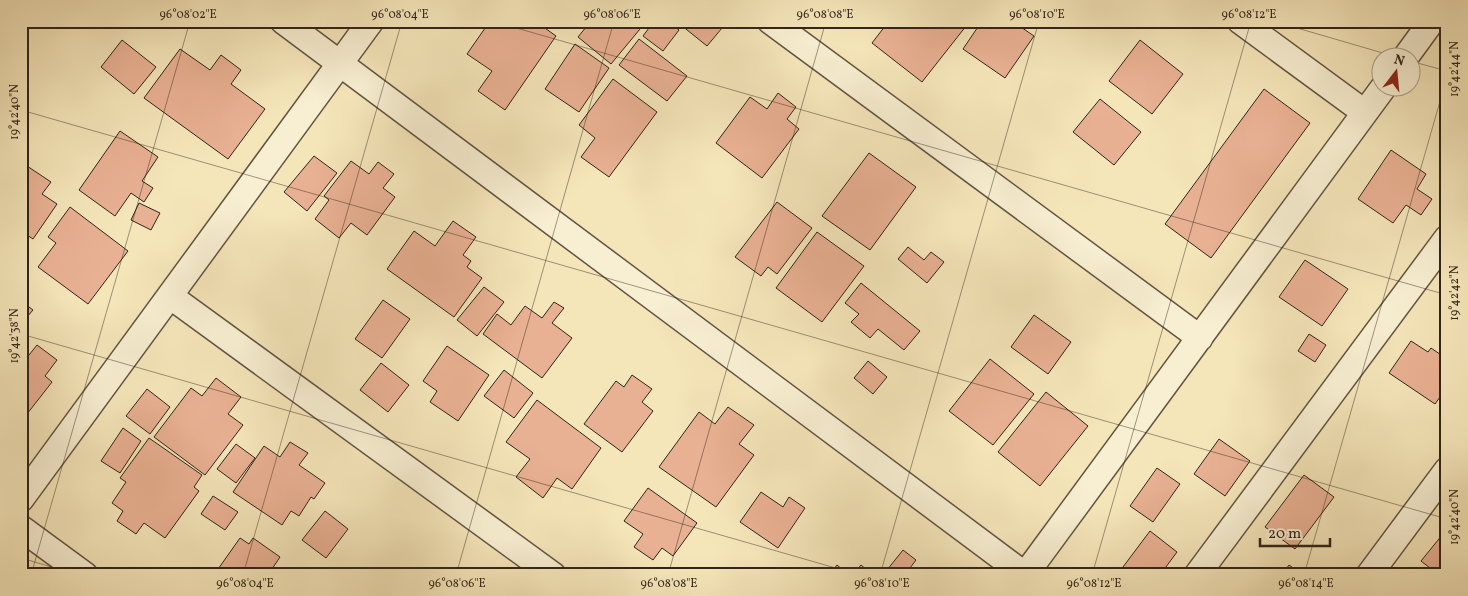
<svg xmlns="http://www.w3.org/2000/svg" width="1468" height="596" font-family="Vollkorn,serif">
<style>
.building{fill:#e9b193;stroke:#312419}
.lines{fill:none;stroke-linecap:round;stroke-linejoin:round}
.minor-casing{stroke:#625441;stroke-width:28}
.minor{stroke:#f8efd2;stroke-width:25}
.ticks{fill:none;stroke:#312419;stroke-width:1;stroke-opacity:0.45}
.neatline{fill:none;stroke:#312419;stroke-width:2}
.ticks-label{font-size:12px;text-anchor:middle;fill:#312419}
</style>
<rect width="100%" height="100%" fill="#f5e6ba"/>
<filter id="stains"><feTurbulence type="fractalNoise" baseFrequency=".004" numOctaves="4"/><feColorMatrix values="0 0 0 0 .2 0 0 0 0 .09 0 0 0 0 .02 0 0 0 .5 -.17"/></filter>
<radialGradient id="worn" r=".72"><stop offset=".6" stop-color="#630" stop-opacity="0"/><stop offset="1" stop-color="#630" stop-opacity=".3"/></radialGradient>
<path class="building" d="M468,21H480L476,27Z
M490,21H535L556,36L505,110L478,91L492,71L467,54Z
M591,21H642L645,23L611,64L578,37Z
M654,21H668L679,30L663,51L643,36Z
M676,21H713L722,28L707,46Z
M889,21H970L922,82L872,43Z
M982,21H1012L1034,36L1005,78L963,49Z
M639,39L687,76L667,101L619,65Z
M122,40L156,67L134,94L101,67Z
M1140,40L1183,74L1152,114L1109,81Z
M575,44L609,68L579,112L545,89Z
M180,49L210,70L221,55L241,70L231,84L265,109L228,159L144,98Z
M613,79L657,112L609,177L581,157L595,138L579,125Z
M1264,89L1310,123L1211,258L1165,224Z
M778,93L796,107L787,119L799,129L762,178L716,143L750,97L767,109Z
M1100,99L1141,132L1114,165L1073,132Z
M120,131L158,157L142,181L153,188L144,202L131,193L115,216L79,190Z
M1391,150L1426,174L1417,189L1432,199L1421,215L1406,205L1393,223L1358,199Z
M869,153L916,187L870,250L822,216Z
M314,156L337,173L307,211L284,192Z
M351,161L369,174L378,162L394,174L383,188L395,197L367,235L351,223L339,238L315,219L329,200L324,196Z
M24,164L51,182L42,194L57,204L33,239L21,231V168Z
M777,202L812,228L777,274L768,267L761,276L735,257Z
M139,203L160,213L151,230L131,220Z
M70,207L128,251L88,304L38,267L56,243L48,237Z
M453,221L476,237L463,255L471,261L467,267L482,278L454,317L387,269L414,231L435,246Z
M817,232L864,266L822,322L776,288Z
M908,247L924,260L931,252L944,262L927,283L898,259Z
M1305,260L1348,289L1322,326L1279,297Z
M861,283L920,331L904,350L878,329L870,338L851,322L859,314L845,303Z
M484,287L504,302L477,336L457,320Z
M383,300L410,319L382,358L355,339Z
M21,301L33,310L21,324Z
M554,302L564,308L552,323L572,338L542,378L483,334L497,314L511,325L525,306L542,318Z
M1034,315L1071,342L1048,374L1011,347Z
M1309,334L1326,345L1315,362L1298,351Z
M1411,341L1428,352L1431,348L1447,359V387L1435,404L1389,373Z
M37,345L57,360L45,376L52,382L27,414L21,409V365Z
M447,346L489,375L458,421L430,402L437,391L423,381Z
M990,359L1034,394L993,445L949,411Z
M868,361L887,377L873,394L854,378Z
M381,363L409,385L388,412L360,390Z
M504,370L533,393L514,418L484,396Z
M632,375L652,389L642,402L653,411L622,452L584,424L616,381L624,387Z
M216,378L241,397L228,414L243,425L205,475L154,437L191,388L202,396Z
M147,389L170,407L150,434L126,416Z
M1046,392L1088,426L1040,486L998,452Z
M537,400L601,448L572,489L557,478L543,498L516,477L530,459L506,442Z
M728,407L754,425L739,444L754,455L716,507L659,467L699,412L715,424Z
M123,428L141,441L120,473L101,461Z
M149,438L202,475L194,487L199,491L165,538L144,523L136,534L117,521L123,511L112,503L126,482L120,478Z
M1219,439L1250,461L1225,496L1194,474Z
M290,442L308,453L299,465L325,483L314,499L311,497L299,516L291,511L282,525L233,492L264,446L280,457Z
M236,444L255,458L236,483L217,469Z
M1157,468L1180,484L1153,522L1130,506Z
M1304,475L1334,497L1295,549L1265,527Z
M648,488L697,523L673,556L662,548L653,560L634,547L643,534L624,521Z
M761,492L783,507L789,497L805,508L778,548L740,522Z
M213,496L238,512L225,530L201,514Z
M325,511L348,529L326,558L302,540Z
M1447,529V575H1439L1421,561Z
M1150,531L1177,552L1160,575H1117Z
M240,538L249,544L253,538L280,557L268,575H220L216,572Z
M903,550L916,560L907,572L910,575H883Z
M837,565L849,575H829Z
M861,565L873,575H852Z
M1289,565L1303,575H1282Z
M936,567L945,575H929Z"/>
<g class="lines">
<g class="minor-casing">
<path id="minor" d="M283,21L1025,575
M770,21L1200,338
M1240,21L1364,112
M1405,58L1432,21
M170,296L553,575
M21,499L371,21
M21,528L85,575
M1025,575L1383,88
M1197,575L1447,238
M1369,575L1447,470"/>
</g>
<use href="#minor" class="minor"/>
</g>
<path class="ticks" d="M492,21L1447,295M1273,21L1400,58M1410,61L1447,71M21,110L1447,519M21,334L860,575M21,558L79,575M31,575L190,21M243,575L402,21M456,575L614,21M668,575L826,21M880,575L1039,21M1092,575L1251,21M1304,575L1447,77"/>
<rect width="1468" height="596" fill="none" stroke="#f5e6ba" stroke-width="55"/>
<g transform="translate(1396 72) rotate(16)"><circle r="24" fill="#f8efd2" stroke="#a89e88"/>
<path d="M0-4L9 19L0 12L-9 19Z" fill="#8f2418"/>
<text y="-8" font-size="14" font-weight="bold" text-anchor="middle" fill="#312419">N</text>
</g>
<path d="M1260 538v8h70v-8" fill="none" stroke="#312419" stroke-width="2.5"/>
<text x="1268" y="538" font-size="15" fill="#312419" stroke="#f8efd2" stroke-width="4" paint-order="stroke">20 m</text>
<rect x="28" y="28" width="1412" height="540" class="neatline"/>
<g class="ticks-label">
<text x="188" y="18">96°08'02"E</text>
<text x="400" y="18">96°08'04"E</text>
<text x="612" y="18">96°08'06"E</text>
<text x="825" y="18">96°08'08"E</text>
<text x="1037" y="18">96°08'10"E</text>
<text x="1249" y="18">96°08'12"E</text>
<text transform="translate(1454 69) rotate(-90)" y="4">19°42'44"N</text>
<text transform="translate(14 112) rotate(-90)" y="4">19°42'40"N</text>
<text transform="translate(1454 293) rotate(-90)" y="4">19°42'42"N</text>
<text transform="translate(14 336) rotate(-90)" y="4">19°42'38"N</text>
<text transform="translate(1454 517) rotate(-90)" y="4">19°42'40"N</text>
<text x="245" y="587">96°08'04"E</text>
<text x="457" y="587">96°08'06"E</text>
<text x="669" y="587">96°08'08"E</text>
<text x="882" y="587">96°08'10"E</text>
<text x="1094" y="587">96°08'12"E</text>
<text x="1306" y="587">96°08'14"E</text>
</g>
<rect width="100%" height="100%" filter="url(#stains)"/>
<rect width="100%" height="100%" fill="url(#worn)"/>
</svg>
